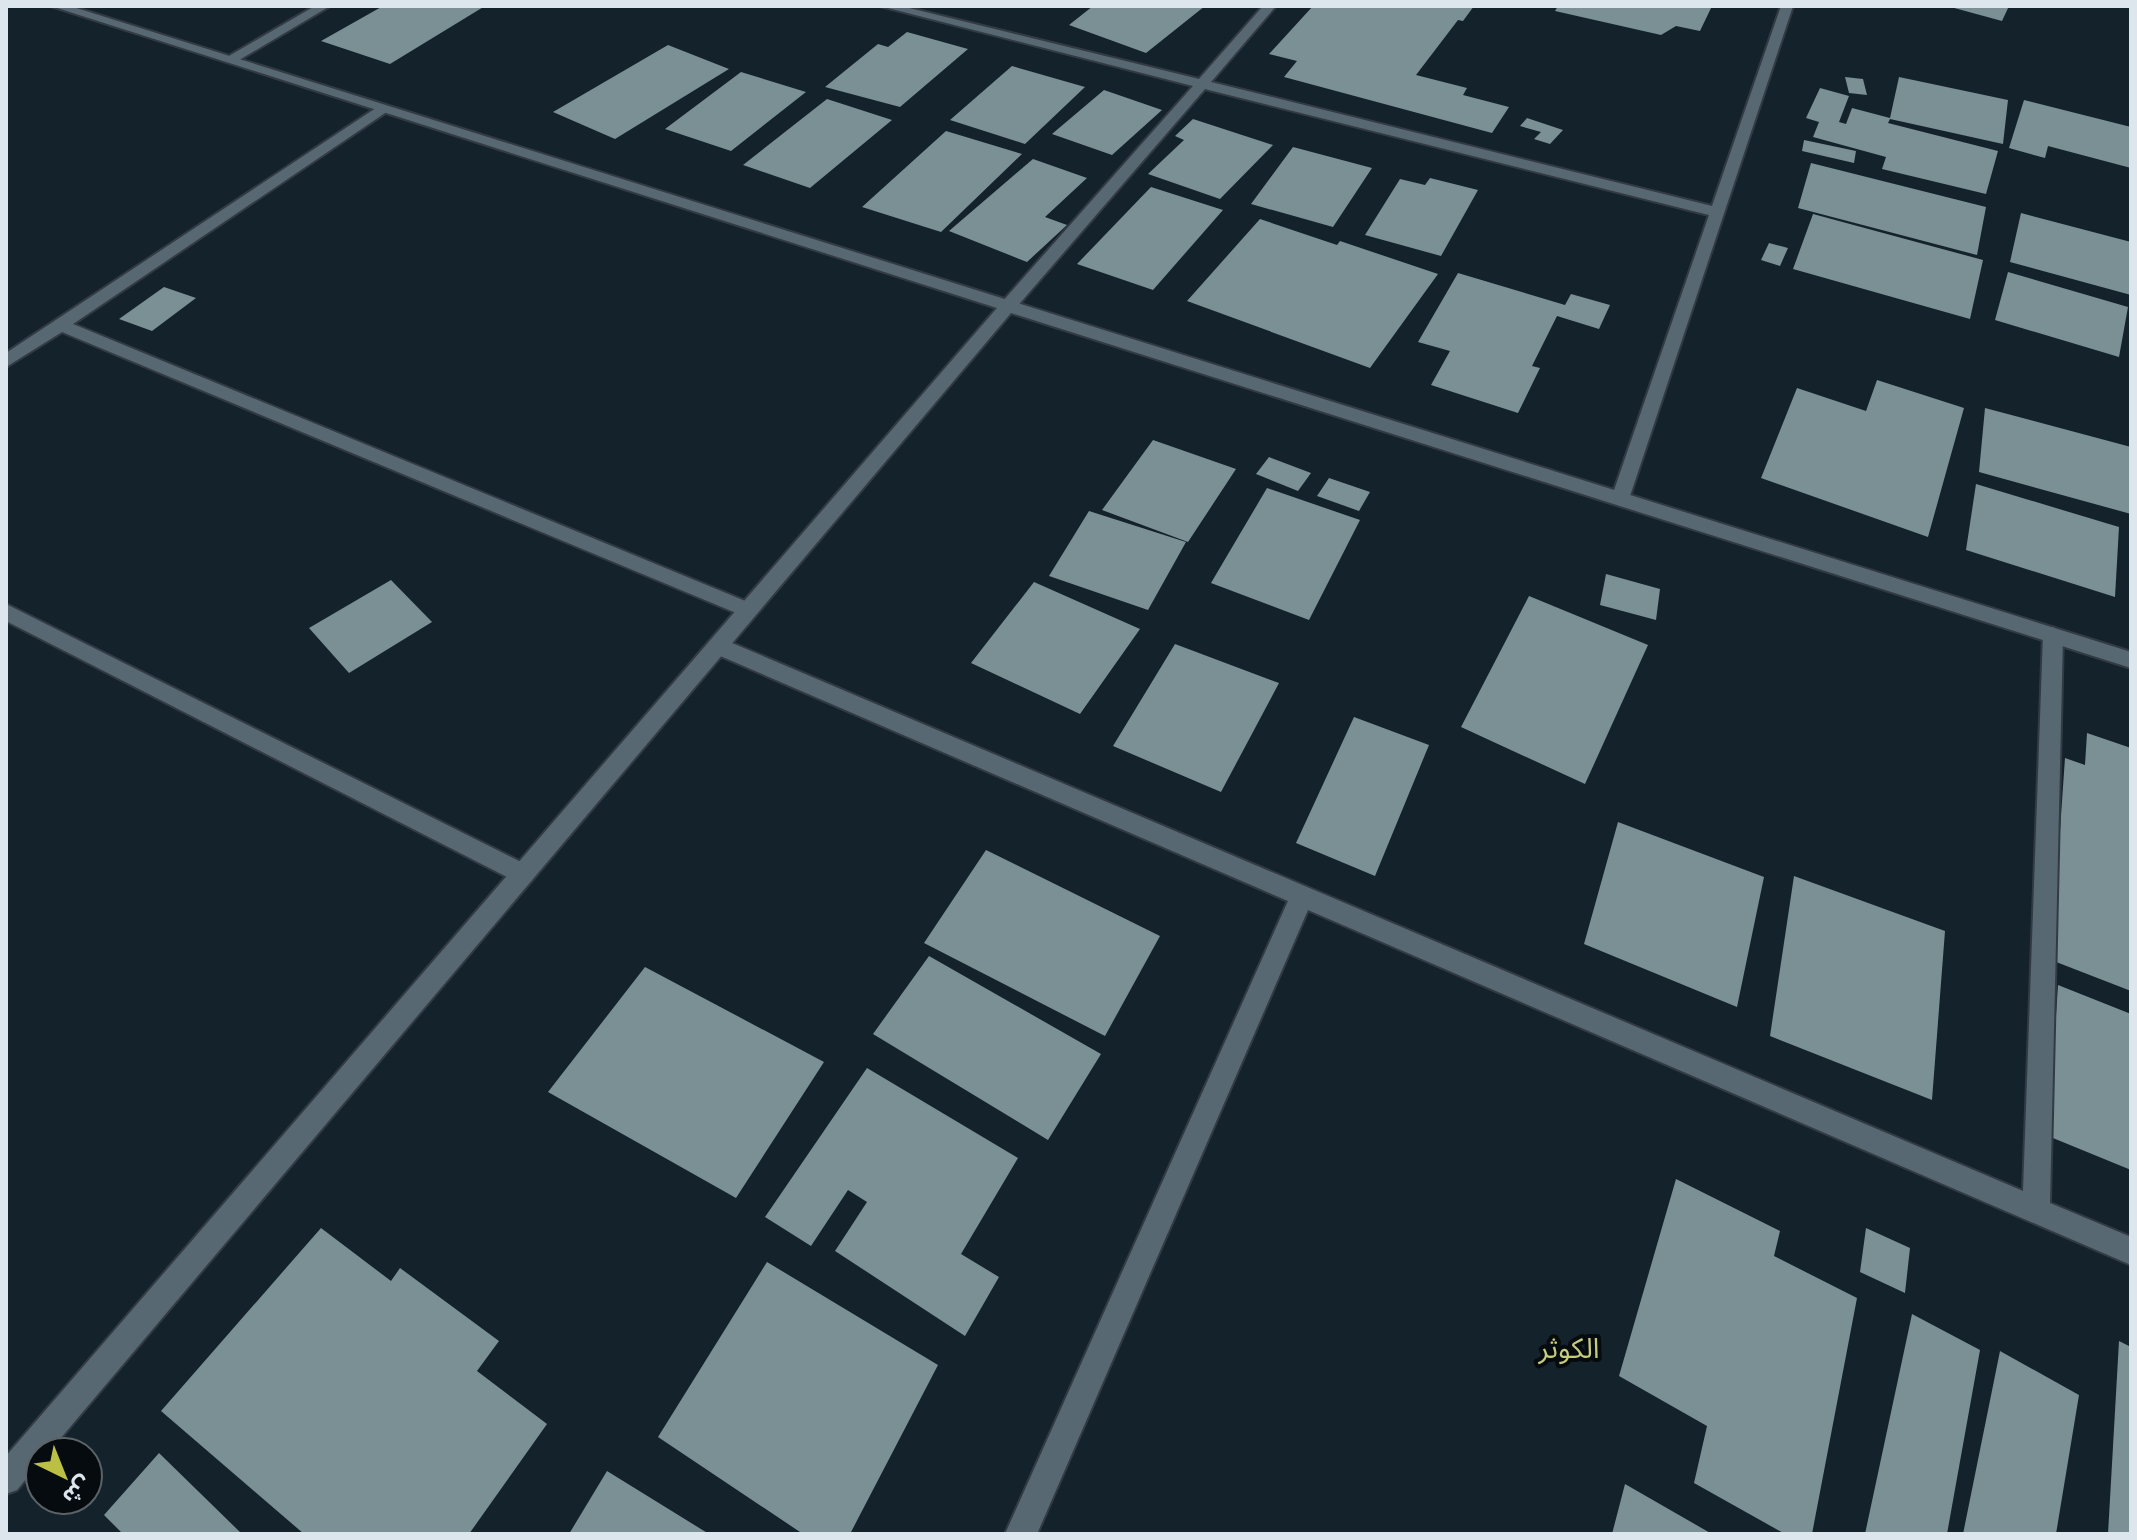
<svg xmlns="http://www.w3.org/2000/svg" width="2137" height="1540" font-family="'Space Grotesk','Noto Sans Arabic',sans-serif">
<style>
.building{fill:#7a9095}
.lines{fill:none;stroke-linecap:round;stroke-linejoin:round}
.minor-casing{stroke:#323b44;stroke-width:4}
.tertiary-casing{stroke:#323b44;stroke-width:4}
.minor{fill:#586873;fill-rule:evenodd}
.tertiary{fill:#586873;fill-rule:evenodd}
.labels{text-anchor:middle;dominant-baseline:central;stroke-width:8;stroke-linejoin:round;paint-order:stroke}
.near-neighbourhood-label{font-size:28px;fill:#c6cb7d;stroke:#060b0f}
</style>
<rect width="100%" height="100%" fill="#14222c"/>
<path class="building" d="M383,6H485L390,64L321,41Z
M1093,6H1205L1146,53L1069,25Z
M1313,6H1474L1463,21L1458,20L1416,75L1467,88L1463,95L1509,107L1492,133L1284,77L1297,61L1269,54Z
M1558,6H1712L1700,31L1676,26L1661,35L1555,11Z
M1947,6H2009L2002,21Z
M907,32L968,49L900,107L825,87L878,44L888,47Z
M668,45L729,69L615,139L553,112Z
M1012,66L1085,87L1025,144L950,120Z
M741,72L806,92L731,151L665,129Z
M1845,77L1863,79L1867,95L1849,93Z
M1899,77L2008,100L2003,144L1890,119L1888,123L1998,151L1986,194L1882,169L1886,157L1813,137L1819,122L1806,118L1820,88L1849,96L1839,122L1846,124L1852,108L1890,118Z
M1104,90L1162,110L1112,155L1052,134Z
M827,99L892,120L810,188L743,165Z
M2024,100L2131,127V168L2048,146L2045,158L2009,148Z
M1527,118L1563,130L1550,144L1534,139L1541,132L1520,126Z
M1193,119L1273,145L1220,199L1148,174L1184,140L1175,136Z
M946,131L1022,154L941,232L862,207Z
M1804,140L1856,151L1854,163L1802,151Z
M1293,147L1372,168L1333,227L1251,204Z
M1033,159L1087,178L1045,217L1067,225L1027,262L949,231Z
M1811,163L1986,207L1977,255L1798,208Z
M1430,178L1478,190L1441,256L1365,235L1400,179L1425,185Z
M1151,187L1223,210L1153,290L1077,264Z
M2021,213L2131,242V295L2010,262Z
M1813,214L1983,260L1970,319L1793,269Z
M1260,219L1337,245L1340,241L1438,274L1370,368L1187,301Z
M1769,243L1788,248L1780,266L1761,260Z
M2008,272L2128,307L2119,357L1995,320Z
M1458,273L1565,305L1571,294L1610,305L1599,329L1557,316L1532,366L1540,368L1518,413L1431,385L1450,351L1418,342Z
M164,287L196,298L152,331L119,319Z
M1877,380L1964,408L1928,537L1761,478L1797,388L1866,411Z
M1985,408L2131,447V514L1979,472Z
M1153,440L1236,469L1188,542L1102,510Z
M1269,457L1311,473L1298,491L1256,474Z
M1329,478L1370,492L1359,511L1317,496Z
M1976,484L2119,527L2115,597L1966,550Z
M1267,488L1360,520L1309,620L1211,583Z
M1089,511L1186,542L1148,610L1049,576Z
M1606,574L1660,589L1656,620L1600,605Z
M391,580L432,622L349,673L309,628Z
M1034,582L1140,629L1080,714L971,663Z
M1529,596L1648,645L1585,784L1461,727Z
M1175,644L1279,683L1221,792L1113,746Z
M1354,717L1429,745L1375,876L1296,843Z
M2087,733L2131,748V991L2051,960L2065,758L2085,765Z
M1618,822L1764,877L1737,1007L1584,944Z
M986,850L1160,936L1105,1036L924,943Z
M1794,876L1945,931L1932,1100L1770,1036Z
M929,956L1101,1054L1048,1140L873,1034Z
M645,967L824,1062L736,1198L548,1092Z
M2058,985L2131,1014V1170L2048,1136Z
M867,1068L1018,1158L961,1254L999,1277L965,1336L835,1251L867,1202L848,1190L811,1246L765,1217Z
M1676,1179L1780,1231L1774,1256L1857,1298L1812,1534H1785L1694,1483L1707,1426L1619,1376Z
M321,1228L391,1281L400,1268L499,1341L477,1371L547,1424L469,1534H304L161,1411Z
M1866,1228L1910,1248L1905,1293L1860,1272Z
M767,1262L938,1365L850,1534H803L658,1437Z
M1912,1314L1980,1350L1947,1534H1865Z
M2119,1341L2131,1347V1534H2108Z
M2000,1351L2079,1395L2056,1534H1963Z
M159,1453L242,1534H123L104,1515Z
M607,1471L709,1534H569Z
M1625,1484L1712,1534H1612Z"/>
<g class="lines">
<g class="minor-casing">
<path id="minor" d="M315,6H330L234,63L222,60Z
M880,6H901L1199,79L1263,6H1276L1211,82L1712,206L1781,6H1793L1629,499L1620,506L1611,499L1709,215L1205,89L1014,310L1008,311L1000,306L1002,302L1193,86Z
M379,106L391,109L73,324L755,605L758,610L755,615H741L62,332L6,367V353Z
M6,604L531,867L535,874L531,881L523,884L515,881L6,621Z
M2053,627L2063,635L2050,1203L2131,1237V1265L1308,910L1037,1534H1005L1288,901L711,652L708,646L711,640H725L2023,1191L2043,635Z"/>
</g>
<g class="tertiary-casing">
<path id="tertiary" d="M51,6H70L2131,652V668L1011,313L49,1452H40V1462L17,1490L6,1494V1456L997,308Z"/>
</g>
<use href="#minor" class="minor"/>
<use href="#tertiary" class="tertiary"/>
</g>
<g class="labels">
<g class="near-neighbourhood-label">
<text x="1569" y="1348">الكوثر</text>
</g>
</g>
<rect width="2137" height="1540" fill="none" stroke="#dde6ec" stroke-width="16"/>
<g transform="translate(64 1476) rotate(137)"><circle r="38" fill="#060b0f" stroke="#5c6367" stroke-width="2"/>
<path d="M0-6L14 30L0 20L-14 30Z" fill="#bbc044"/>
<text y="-12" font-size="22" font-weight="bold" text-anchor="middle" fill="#dde6ec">ش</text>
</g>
</svg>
